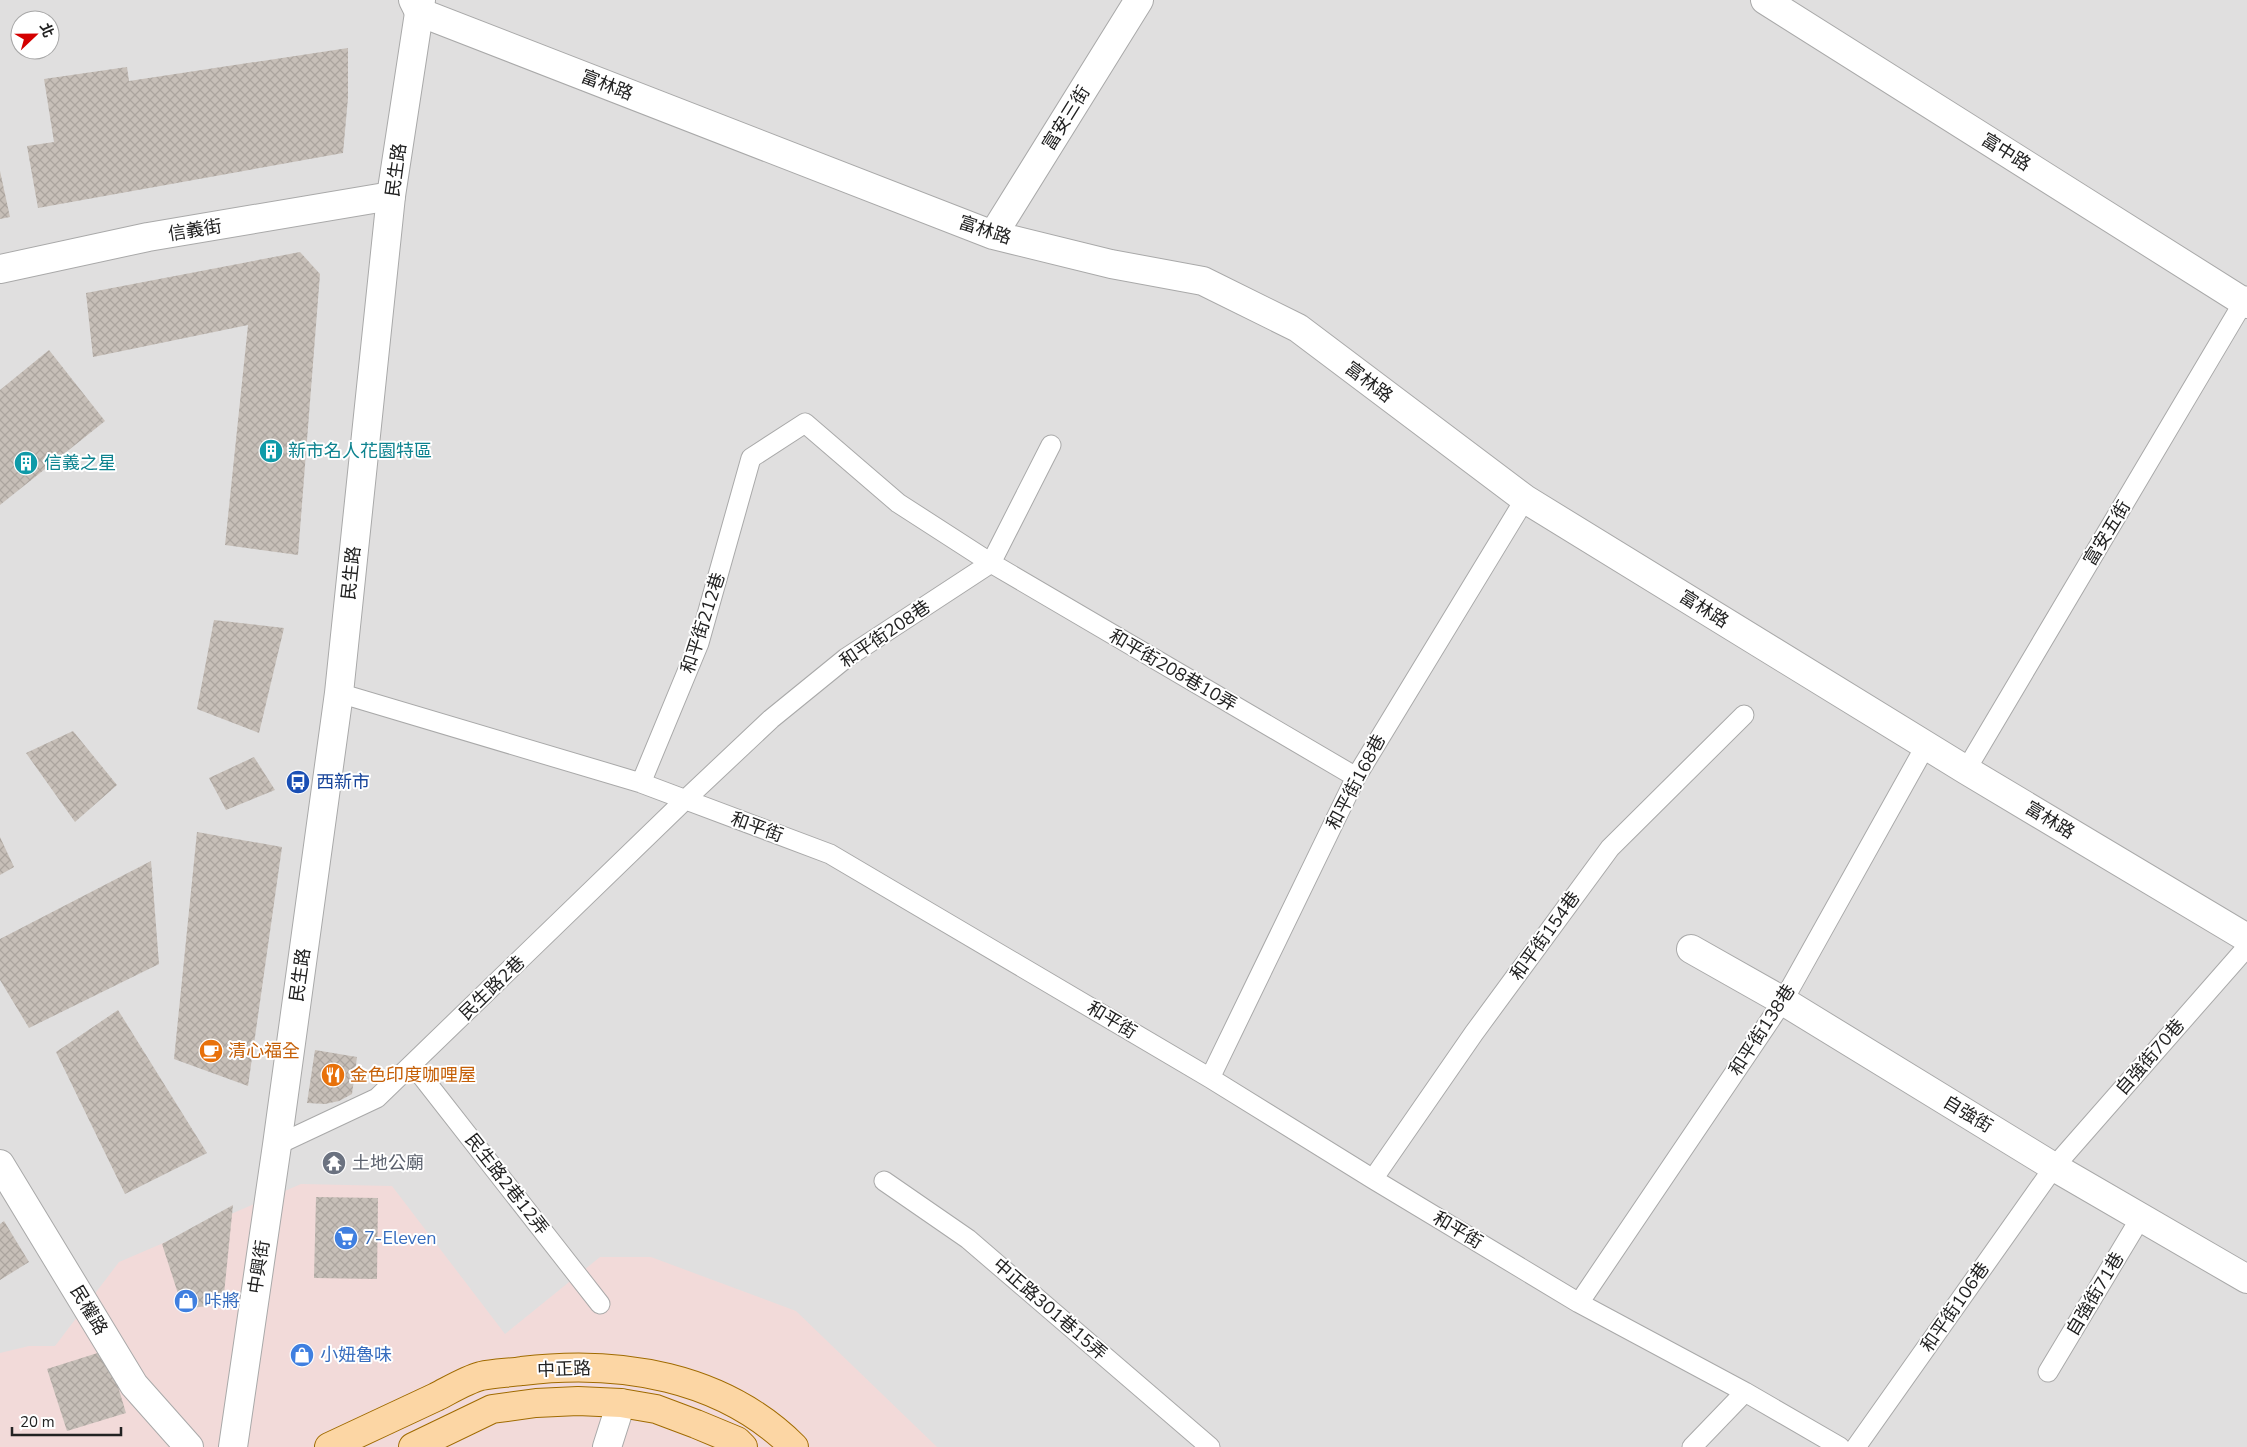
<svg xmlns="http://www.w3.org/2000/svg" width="2247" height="1447" font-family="'Nunito Sans','Noto Sans TC',sans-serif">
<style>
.residential{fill:#e0dfdf;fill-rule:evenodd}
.commercial{fill:#f2dad9}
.building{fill:url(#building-cross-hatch)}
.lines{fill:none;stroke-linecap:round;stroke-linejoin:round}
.service-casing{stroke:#a9a9a9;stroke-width:21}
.minor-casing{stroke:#a9a9a9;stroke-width:30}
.tertiary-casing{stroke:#a9a9a9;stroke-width:30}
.primary-casing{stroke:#a06b00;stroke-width:30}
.service{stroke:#fff;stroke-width:19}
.minor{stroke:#fff;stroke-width:28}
.tertiary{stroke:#fff;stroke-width:28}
.primary{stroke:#fcd6a4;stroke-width:28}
.labels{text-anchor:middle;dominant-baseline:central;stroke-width:4;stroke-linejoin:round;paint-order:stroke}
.street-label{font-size:18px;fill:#222;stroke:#fff}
.culture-label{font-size:18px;fill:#0d838f;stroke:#fff;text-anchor:start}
.transit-label{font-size:18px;fill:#164399;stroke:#fff;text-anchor:start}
.food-label{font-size:18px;fill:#c56008;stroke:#fff;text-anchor:start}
.worship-label{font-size:18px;fill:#5b616d;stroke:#fff;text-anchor:start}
.shop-label{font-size:18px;fill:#366cbe;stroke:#fff;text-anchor:start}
</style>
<defs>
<pattern id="building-cross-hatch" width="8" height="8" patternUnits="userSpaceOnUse" patternTransform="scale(1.25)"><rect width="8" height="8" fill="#c7bfb8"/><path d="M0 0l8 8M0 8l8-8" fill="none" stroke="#aba49e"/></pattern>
</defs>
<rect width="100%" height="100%" fill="#f2efe9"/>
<path class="residential" d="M0,0H2247V1447H0ZM20,20H50V50H20Z"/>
<path class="commercial" d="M301,1184L392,1186L505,1334L600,1257H651L796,1311L937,1447H0V1353L29,1346H55L119,1262Z"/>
<path class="building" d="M348,48V98L343,153L38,208L27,146L54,142L44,79L127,67L129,81Z
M0,171L10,217L0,219Z
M300,252L320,274L298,555L225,545L248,325L93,357L86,293Z
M49,350L105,421L0,505V390Z
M214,620L284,628L259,733L197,709Z
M73,731L117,785L75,822L26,753Z
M254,757L275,790L226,810L209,778Z
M197,832L282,847L248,1086L174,1059Z
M0,837L14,867L0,875Z
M151,861L159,964L29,1028L0,980V939Z
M118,1010L207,1153L125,1194L56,1052Z
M315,1050L357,1057L352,1094L339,1101L325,1104L307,1103Z
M316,1197L378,1198L377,1279L314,1278Z
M233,1205L223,1304L183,1309L162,1244Z
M4,1221L29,1262L0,1280V1224Z
M107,1350L126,1413L67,1431L47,1369Z"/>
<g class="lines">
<g class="service-casing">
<path id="service" d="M339,693L641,783L830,854L1210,1078L1373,1179L1579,1303L1745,1392L1840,1447
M1966,770L2247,296
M641,783L699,643L751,458L805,423L898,503L991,563L1356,777
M413,1065L600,1304
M1210,1078L1356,777L1525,499
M277,1145L377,1098L685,800L771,719L846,658L991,563L1051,445
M1373,1179L1474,1033L1610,848L1744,715
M884,1181L968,1239L1210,1447
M1579,1303L1783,1001L1926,745
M2048,1372L2141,1217
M1692,1447L1745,1392
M1856,1447L2054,1167L2247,947"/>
</g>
<g class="minor-casing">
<path id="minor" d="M413,0L419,12L993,235L1111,264L1203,281L1298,328L1525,499L1966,770L2247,938
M1765,0L2247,304
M993,235L1139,0
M0,269L148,237L391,196
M1691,949L1783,1001L2054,1167L2247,1279
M607,1447L621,1403"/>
</g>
<g class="tertiary-casing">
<path id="tertiary" d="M0,1164L134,1385L189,1447
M233,1447L277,1145L339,693L391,196L421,0"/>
</g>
<g class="primary-casing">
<path id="primary" d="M329,1447C365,1430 400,1414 436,1397C450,1390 466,1380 481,1376C494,1373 509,1373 522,1371C619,1359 723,1376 794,1447
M413,1447L492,1409L536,1403L578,1401L621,1403L656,1409L696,1424L737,1441L743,1447"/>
</g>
<use href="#service" class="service"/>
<use href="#minor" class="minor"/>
<use href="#tertiary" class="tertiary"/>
<use href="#primary" class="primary"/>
</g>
<defs>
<g id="building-disc" transform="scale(1.25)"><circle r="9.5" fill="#0f9aa8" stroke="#fff"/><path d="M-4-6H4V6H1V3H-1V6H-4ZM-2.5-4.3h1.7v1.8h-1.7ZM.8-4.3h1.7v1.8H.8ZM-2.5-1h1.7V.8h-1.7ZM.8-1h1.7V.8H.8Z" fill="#fff"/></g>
<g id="bus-disc" transform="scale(1.25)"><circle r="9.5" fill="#1a4fb4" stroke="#fff"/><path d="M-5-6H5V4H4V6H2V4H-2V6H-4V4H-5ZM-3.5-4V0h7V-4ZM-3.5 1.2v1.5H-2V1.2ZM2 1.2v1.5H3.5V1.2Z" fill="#fff"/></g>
<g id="cafe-disc" transform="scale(1.25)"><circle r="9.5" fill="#e8710a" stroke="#fff"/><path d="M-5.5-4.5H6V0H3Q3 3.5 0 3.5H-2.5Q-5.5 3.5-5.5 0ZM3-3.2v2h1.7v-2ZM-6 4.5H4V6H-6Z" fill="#fff"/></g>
<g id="restaurant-disc" transform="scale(1.25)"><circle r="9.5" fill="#e8710a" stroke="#fff"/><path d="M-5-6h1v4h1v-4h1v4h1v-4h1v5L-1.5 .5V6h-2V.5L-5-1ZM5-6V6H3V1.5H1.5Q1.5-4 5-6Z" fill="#fff"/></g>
<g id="temple-disc" transform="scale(1.25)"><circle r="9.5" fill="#6b7280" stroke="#fff"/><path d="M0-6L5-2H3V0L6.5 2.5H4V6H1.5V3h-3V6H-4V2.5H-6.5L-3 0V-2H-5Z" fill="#fff"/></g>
<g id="supermarket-disc" transform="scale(1.25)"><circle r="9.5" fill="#3f7fe0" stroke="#fff"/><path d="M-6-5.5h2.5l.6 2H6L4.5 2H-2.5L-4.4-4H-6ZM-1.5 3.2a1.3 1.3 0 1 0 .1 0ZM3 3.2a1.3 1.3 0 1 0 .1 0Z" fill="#fff"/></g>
<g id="shop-disc" transform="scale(1.25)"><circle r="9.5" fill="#3f7fe0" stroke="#fff"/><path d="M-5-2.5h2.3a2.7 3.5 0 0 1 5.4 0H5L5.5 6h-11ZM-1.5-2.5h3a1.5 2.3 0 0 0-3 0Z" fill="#fff"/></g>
</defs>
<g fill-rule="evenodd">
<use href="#building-disc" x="271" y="451"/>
<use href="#building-disc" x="26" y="463"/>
<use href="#bus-disc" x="298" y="782"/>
<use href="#cafe-disc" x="211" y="1051"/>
<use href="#restaurant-disc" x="333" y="1075"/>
<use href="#temple-disc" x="334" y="1163"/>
<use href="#supermarket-disc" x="346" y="1238"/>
<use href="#shop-disc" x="186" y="1301"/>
<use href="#shop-disc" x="302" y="1355"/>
</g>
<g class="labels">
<g class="street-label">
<text transform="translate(607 85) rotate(21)">富林路</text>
<text transform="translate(1066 118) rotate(-58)">富安三街</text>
<text transform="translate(2006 152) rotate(32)">富中路</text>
<text transform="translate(396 170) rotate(-82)">民生路</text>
<text transform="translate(195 230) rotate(-9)">信義街</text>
<text transform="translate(985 230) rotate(18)">富林路</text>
<text transform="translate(1369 382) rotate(37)">富林路</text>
<text transform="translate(2107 533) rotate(-59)">富安五街</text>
<text transform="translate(351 573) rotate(-84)">民生路</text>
<text transform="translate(1704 609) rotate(32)">富林路</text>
<text transform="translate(703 623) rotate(-72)">和平街212巷</text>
<text transform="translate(885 634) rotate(-34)">和平街208巷</text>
<text transform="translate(1173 670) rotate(30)">和平街208巷10弄</text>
<text transform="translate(1356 782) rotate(-62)">和平街168巷</text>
<text transform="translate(2050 820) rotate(31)">富林路</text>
<text transform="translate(757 827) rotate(20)">和平街</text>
<text transform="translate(1545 936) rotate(-54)">和平街154巷</text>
<text transform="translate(300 975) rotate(-82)">民生路</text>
<text transform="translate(492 988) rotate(-44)">民生路2巷</text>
<text transform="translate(1112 1020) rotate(31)">和平街</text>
<text transform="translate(1762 1030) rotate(-57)">和平街138巷</text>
<text transform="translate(2150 1057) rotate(-49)">自強街70巷</text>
<text transform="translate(1968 1114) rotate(31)">自強街</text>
<text transform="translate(507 1184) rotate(52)">民生路2巷12弄</text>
<text transform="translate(1458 1230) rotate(31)">和平街</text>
<text transform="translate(259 1267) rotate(-81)">中興街</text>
<text transform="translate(2095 1294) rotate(-59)">自強街71巷</text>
<text transform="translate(1955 1307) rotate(-55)">和平街106巷</text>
<text transform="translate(1050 1309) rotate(41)">中正路301巷15弄</text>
<text transform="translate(89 1310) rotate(59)">民權路</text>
<text transform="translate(564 1369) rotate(-2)">中正路</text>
</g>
<g class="culture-label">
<text x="288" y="451">新市名人花園特區</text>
<text x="44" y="463">信義之星</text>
</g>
<g class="transit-label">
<text x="316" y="782">西新市</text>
</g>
<g class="food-label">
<text x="228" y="1051">清心福全</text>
<text x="350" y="1075">金色印度咖哩屋</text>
</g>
<g class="worship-label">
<text x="352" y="1163">土地公廟</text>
</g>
<g class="shop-label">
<text x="364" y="1238">7-Eleven</text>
<text x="204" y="1301">咔將</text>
<text x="320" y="1355">小妞魯味</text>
</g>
</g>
<g transform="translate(35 35) rotate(68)"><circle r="24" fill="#ffffff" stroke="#a7a7a7"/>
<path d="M0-4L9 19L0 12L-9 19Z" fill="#d40000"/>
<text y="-8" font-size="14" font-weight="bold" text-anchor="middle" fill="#222222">北</text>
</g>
<path d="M12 1427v8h109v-8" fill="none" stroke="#222222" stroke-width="2.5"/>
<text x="20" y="1427" font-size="15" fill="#222222" stroke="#ffffff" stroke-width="4" paint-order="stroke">20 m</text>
</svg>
